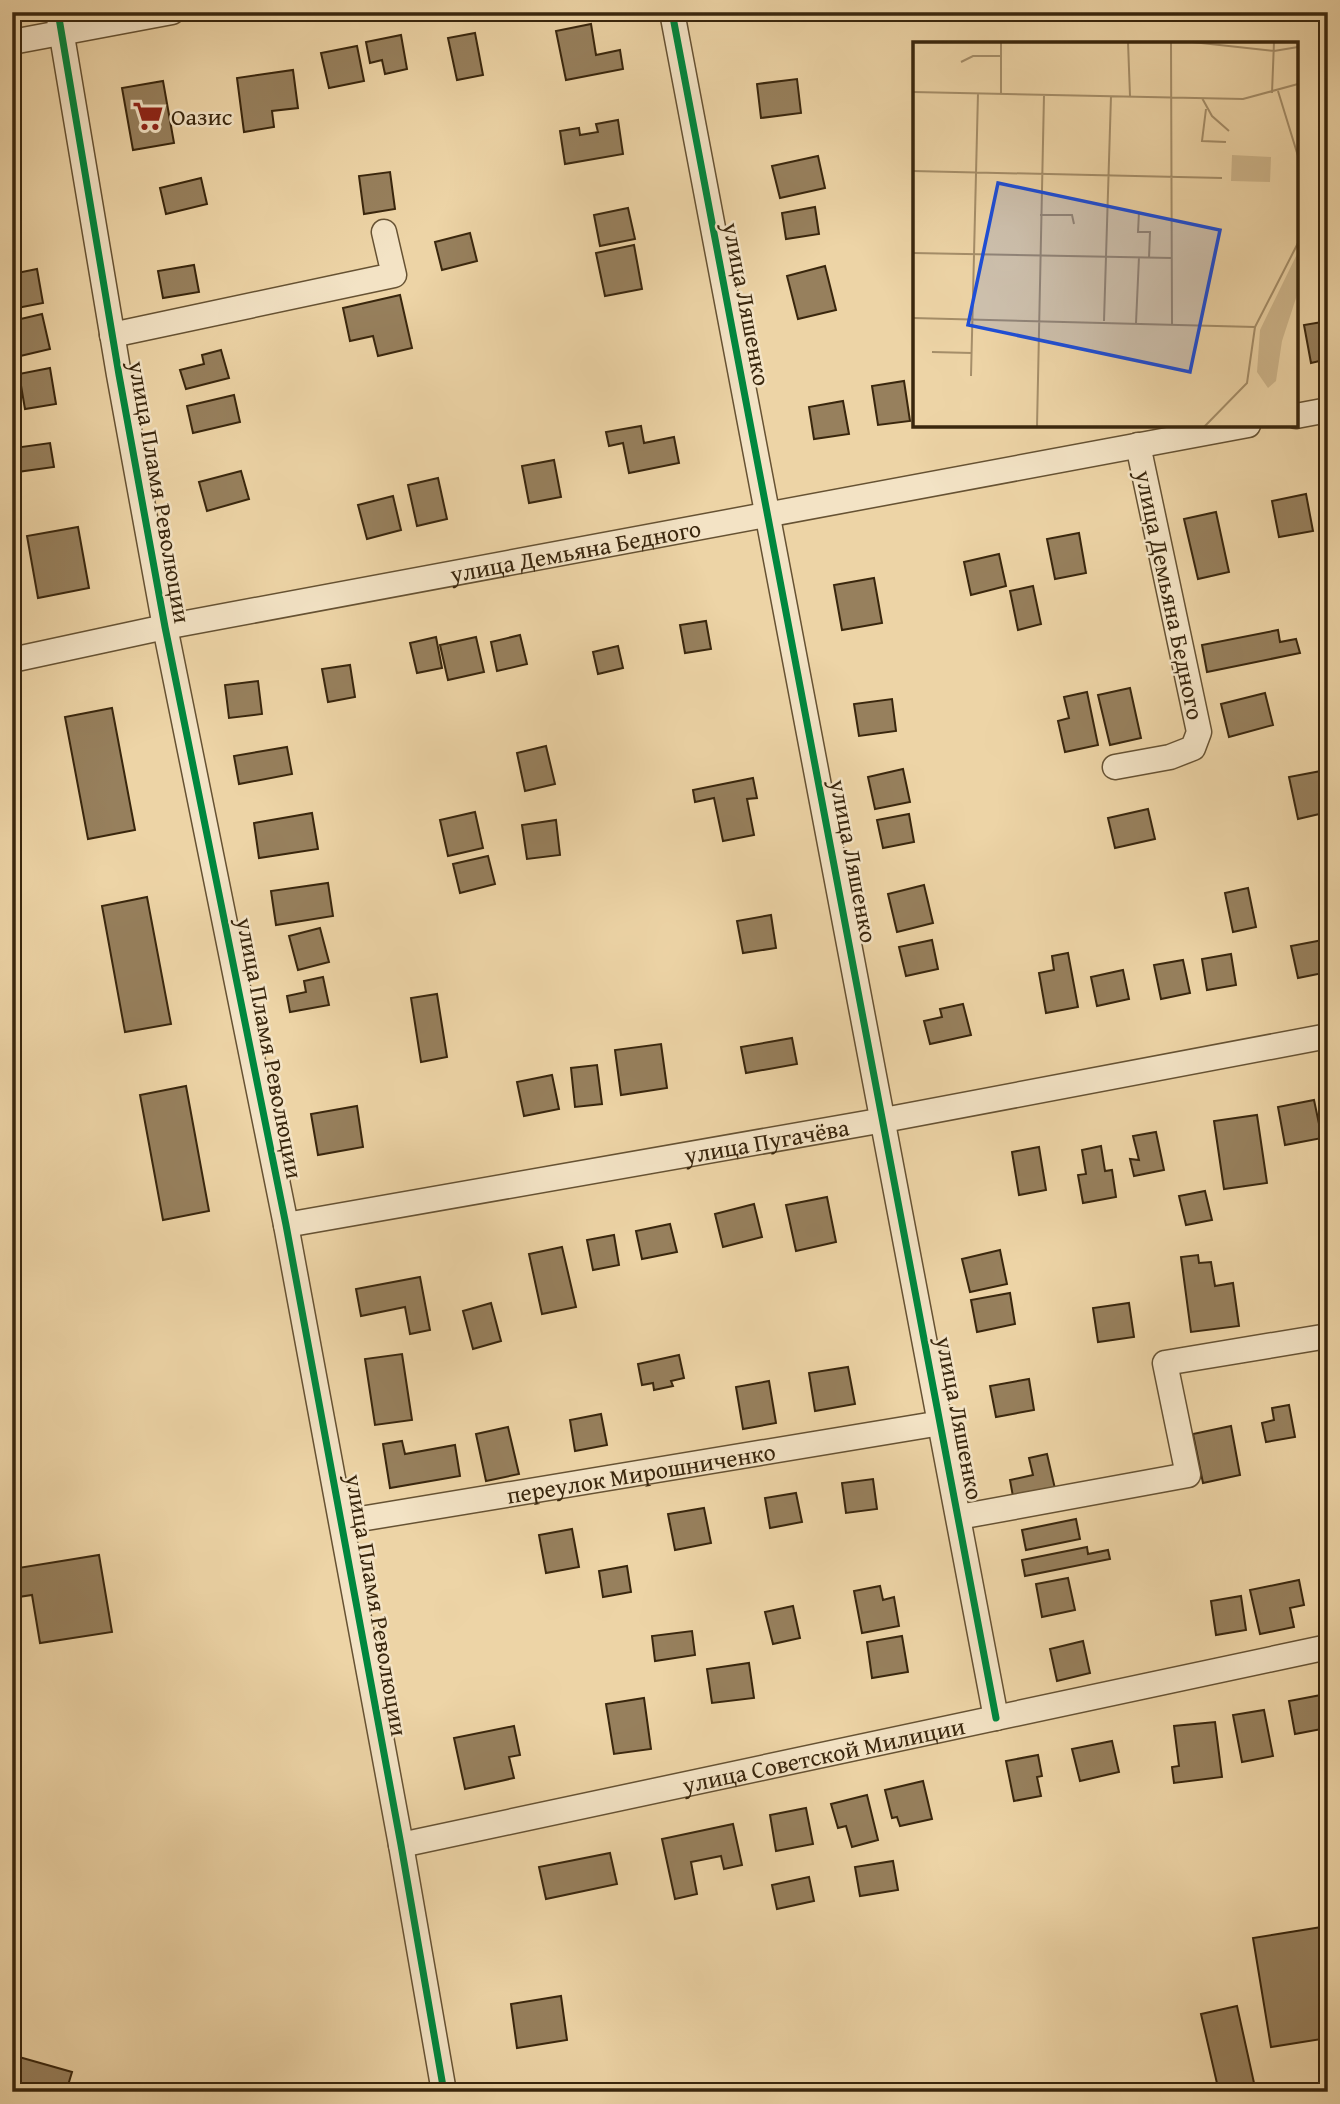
<svg xmlns="http://www.w3.org/2000/svg" width="1340" height="2104" font-family="'Gentium Book Plus',serif">
<style>
.building{fill:#97805d;stroke:#39260d;stroke-width:2}
.lines{fill:none;stroke-linecap:round;stroke-linejoin:round}
.minor-casing{stroke:#665233;stroke-width:27}
.minor{stroke:#f3e3c5;stroke-width:24}
.cycleway-casing{stroke:#f3e3c5;stroke-width:11}
.cycleway{stroke:#00873e;stroke-width:7}
.labels{text-anchor:middle;dominant-baseline:central;stroke-width:5;stroke-linejoin:round;paint-order:stroke}
.poi-label{font-size:24px;fill:#39260d;stroke:#f3e3c5;text-anchor:start}
.street-label{font-size:24px;fill:#39260d;stroke:#f3e3c5}
.inset-road{fill:none;stroke:#a58e69;stroke-width:2}
.view{fill:#1d4ed8;fill-opacity:0.15;stroke:#1d4ed8;stroke-width:3.5}
.inset-edge{fill:none;stroke:#39260d;stroke-width:3.5}
</style>
<rect width="100%" height="100%" fill="#edd4a6"/>
<filter id="stains"><feTurbulence type="fractalNoise" baseFrequency=".00286" numOctaves="4"/><feColorMatrix values="0 0 0 0 .2 0 0 0 0 .09 0 0 0 0 .02 0 0 0 .5 -.17"/></filter>
<radialGradient id="worn" r=".72"><stop offset=".6" stop-color="#630" stop-opacity="0"/><stop offset="1" stop-color="#630" stop-opacity=".3"/></radialGradient>
<path class="building" d="M591,24L596,55L620,50L623,69L566,80L556,31Z
M475,33L483,75L457,80L448,38Z
M401,35L407,69L385,74L382,60L370,63L366,42Z
M357,46L364,81L329,88L321,53Z
M293,70L298,108L272,111L274,127L244,132L237,78Z
M797,79L801,113L761,118L757,84Z
M163,81L174,143L133,150L122,88Z
M618,120L623,154L565,164L560,131L579,128L580,135L598,132L596,124Z
M818,156L825,188L780,198L772,166Z
M390,172L395,209L364,214L359,176Z
M201,178L207,204L166,214L160,188Z
M815,207L819,234L786,239L782,213Z
M628,208L635,239L600,246L594,215Z
M470,233L477,261L442,270L435,242Z
M634,245L642,289L605,296L596,253Z
M194,265L199,292L163,298L158,271Z
M825,266L836,310L798,319L787,276Z
M37,269L43,303L12,309V274Z
M400,295L412,348L378,356L373,336L350,341L343,308Z
M42,314L50,349L16,357L12,342V321Z
M1328,321V359L1311,363L1304,325Z
M221,350L229,378L186,389L180,370L204,364L202,355Z
M50,368L56,404L25,409L19,374Z
M904,381L910,421L878,425L872,386Z
M234,395L240,422L193,433L187,406Z
M843,401L849,434L814,439L809,407Z
M641,426L644,443L674,437L679,463L629,473L623,443L609,446L606,432Z
M50,443L54,467L17,472L14,448Z
M554,460L561,497L529,503L522,466Z
M241,471L249,499L207,511L199,482Z
M438,478L447,519L417,526L408,485Z
M1306,494L1313,531L1279,537L1272,501Z
M393,496L401,530L367,539L358,505Z
M1216,512L1229,572L1198,579L1184,519Z
M78,527L89,588L38,598L27,536Z
M1079,533L1086,573L1055,579L1047,539Z
M999,554L1006,586L971,595L964,562Z
M874,578L882,623L842,630L834,585Z
M1033,586L1041,624L1018,630L1010,591Z
M706,621L711,649L685,653L680,625Z
M1278,630L1280,642L1296,639L1300,653L1207,672L1202,645Z
M520,635L527,664L497,671L491,642Z
M436,637L442,668L417,673L410,643Z
M476,637L484,672L448,680L440,645Z
M618,646L623,668L598,674L593,652Z
M350,665L355,697L328,702L322,669Z
M258,681L262,714L229,718L225,685Z
M1130,688L1141,738L1110,745L1098,695Z
M1087,692L1098,745L1065,752L1058,721L1069,718L1064,697Z
M1265,693L1273,725L1229,737L1221,704Z
M892,699L896,731L859,736L854,704Z
M112,708L135,830L88,839L65,717Z
M546,746L555,784L525,791L517,753Z
M287,747L292,774L239,784L234,756Z
M903,769L910,802L875,809L868,777Z
M1321,771L1328,812L1298,819L1289,777Z
M753,778L757,798L747,799L754,835L723,841L714,798L695,802L693,790Z
M1148,809L1155,839L1115,848L1108,818Z
M475,812L483,848L448,856L440,820Z
M312,813L318,849L259,858L254,823Z
M909,814L914,842L883,848L877,820Z
M556,820L560,855L527,859L522,825Z
M488,856L495,884L460,893L453,864Z
M328,883L333,916L276,925L271,891Z
M924,885L933,923L897,932L888,894Z
M1248,888L1256,927L1233,932L1225,893Z
M147,897L171,1024L125,1032L102,906Z
M771,915L776,948L743,953L737,921Z
M320,928L329,962L298,970L289,936Z
M1328,939V972L1298,978L1291,946Z
M932,940L938,969L906,976L899,947Z
M1068,953L1078,1007L1046,1013L1039,973L1054,970L1052,956Z
M1231,954L1236,985L1207,990L1202,959Z
M1183,960L1190,993L1161,999L1154,965Z
M1123,970L1129,999L1097,1006L1091,977Z
M323,977L329,1005L290,1012L287,996L306,992L304,981Z
M437,994L447,1057L421,1062L411,998Z
M963,1004L971,1035L930,1044L924,1021L942,1017L940,1009Z
M792,1038L797,1064L746,1073L741,1047Z
M661,1044L667,1088L621,1095L615,1050Z
M597,1065L602,1104L575,1107L571,1068Z
M552,1075L559,1109L524,1116L517,1082Z
M186,1086L209,1211L163,1220L140,1095Z
M1314,1100L1322,1138L1285,1145L1278,1107Z
M357,1106L363,1147L318,1155L311,1114Z
M1257,1115L1267,1183L1224,1189L1214,1121Z
M1156,1132L1164,1170L1134,1176L1130,1159L1139,1160L1133,1136Z
M1101,1146L1105,1171L1112,1170L1116,1197L1083,1203L1078,1175L1086,1174L1082,1150Z
M1039,1147L1046,1190L1019,1195L1012,1152Z
M1205,1191L1212,1220L1186,1225L1179,1196Z
M827,1197L836,1242L796,1251L786,1205Z
M754,1204L762,1237L723,1247L715,1214Z
M670,1224L677,1252L642,1259L636,1231Z
M614,1235L619,1265L593,1270L587,1240Z
M562,1247L576,1307L542,1314L529,1254Z
M1000,1250L1007,1284L970,1292L962,1259Z
M1198,1255L1199,1263L1211,1262L1215,1286L1233,1283L1239,1326L1191,1332L1181,1257Z
M420,1277L430,1330L410,1334L405,1307L361,1316L356,1289Z
M1010,1293L1015,1324L977,1332L971,1300Z
M491,1303L501,1341L473,1349L463,1311Z
M1129,1303L1134,1337L1098,1342L1093,1308Z
M402,1354L412,1420L375,1425L365,1359Z
M679,1355L684,1378L671,1381L673,1386L654,1390L653,1383L642,1385L638,1364Z
M848,1367L855,1404L815,1411L809,1373Z
M1029,1379L1034,1410L996,1417L990,1386Z
M769,1381L776,1423L743,1429L736,1387Z
M1289,1405L1295,1437L1266,1442L1262,1423L1274,1420L1272,1408Z
M601,1414L607,1445L575,1451L570,1420Z
M1231,1426L1240,1475L1203,1483L1193,1434Z
M508,1427L519,1474L486,1481L476,1434Z
M402,1441L405,1454L455,1445L460,1476L390,1488L383,1444Z
M1047,1454L1056,1493L1014,1502L1010,1480L1033,1475L1029,1458Z
M873,1479L877,1509L846,1513L842,1483Z
M796,1493L802,1522L770,1528L765,1498Z
M704,1508L711,1543L675,1550L668,1514Z
M1076,1519L1080,1539L1026,1550L1022,1530Z
M572,1529L579,1567L546,1573L539,1535Z
M1087,1547L1088,1554L1108,1550L1110,1559L1025,1576L1022,1560Z
M99,1555L112,1632L40,1643L32,1595L12,1598V1569Z
M627,1566L631,1592L603,1597L599,1571Z
M1068,1578L1075,1610L1042,1617L1036,1584Z
M1299,1580L1304,1605L1290,1608L1294,1627L1260,1634L1250,1590Z
M880,1586L883,1600L894,1597L899,1626L862,1633L854,1591Z
M1241,1596L1246,1630L1216,1635L1211,1601Z
M793,1606L800,1638L773,1644L765,1612Z
M692,1631L695,1655L655,1661L652,1636Z
M902,1636L908,1672L872,1678L867,1642Z
M1083,1641L1090,1673L1057,1681L1050,1649Z
M749,1663L754,1698L712,1703L707,1669Z
M1321,1695L1327,1728L1295,1734L1289,1701Z
M644,1698L651,1749L614,1754L606,1704Z
M1264,1710L1273,1756L1242,1762L1233,1715Z
M1215,1722L1222,1777L1174,1783L1172,1767L1179,1766L1174,1726Z
M514,1726L520,1755L509,1757L514,1778L465,1789L454,1738Z
M1112,1741L1119,1772L1080,1781L1072,1749Z
M1038,1755L1042,1776L1037,1777L1041,1796L1014,1801L1006,1761Z
M923,1781L932,1819L900,1826L897,1817L892,1818L885,1790Z
M867,1795L878,1840L852,1847L846,1826L838,1828L831,1804Z
M806,1808L813,1844L776,1851L770,1815Z
M733,1824L742,1865L724,1869L721,1856L691,1862L697,1894L675,1899L662,1839Z
M610,1853L617,1884L546,1899L539,1867Z
M893,1861L898,1890L860,1896L855,1867Z
M809,1877L814,1901L777,1909L772,1885Z
M1328,1926V2038L1271,2047L1253,1938Z
M561,1996L567,2040L517,2048L511,2004Z
M1237,2006L1256,2092H1219L1201,2014Z
M12,2055L72,2072L66,2092H12Z"/>
<g class="lines">
<g class="minor-casing">
<g id="minor">
<path d="M58,12L119,375L165,627L286,1225L401,1845L444,2092"/>
<path d="M672,12L996,1718"/>
<path d="M12,42L172,12"/>
<path d="M112,335L394,275L384,232"/>
<path d="M1296,416L1328,410"/>
<path id="s1" d="M12,660L165,627L1248,425"/>
<path d="M1115,767L1170,757L1193,748L1199,732L1138,445"/>
<path id="s2" d="M286,1225L884,1120L1328,1036"/>
<path d="M959,1517L1188,1475L1165,1363L1328,1336"/>
<path id="s3" d="M342,1522L941,1423"/>
<path id="s4" d="M401,1845L1328,1647"/>
</g>
</g>
<use href="#minor" class="minor"/>
<g class="cycleway-casing">
<path id="cycleway" d="M58,12L119,375L165,627L286,1225L401,1845L444,2092
M672,12L996,1718"/>
</g>
<use href="#cycleway" class="cycleway"/>
</g>
<defs>
<g id="supermarket-bare" transform="scale(2.415)"><path d="M-6-5.5h2.5l.6 2H6L4.5 2H-2.5L-4.4-4H-6ZM-1.5 3.2a1.3 1.3 0 1 0 .1 0ZM3 3.2a1.3 1.3 0 1 0 .1 0Z" fill="#8f2418" stroke="#f3e3c5" stroke-width="2.5" paint-order="stroke"/></g>
</defs>
<g fill-rule="evenodd">
<use href="#supermarket-bare" x="148" y="116"/>
</g>
<g class="labels">
<g class="poi-label">
<text x="171" y="116">Оазис</text>
</g>
<g class="street-label">
<text transform="translate(747 304) rotate(79)">улица Ляшенко</text>
<text transform="translate(160 492) rotate(80)">улица Пламя Революции</text>
<text stroke="none"><textPath href="#s1" startOffset="574">улица Демьяна Бедного</textPath></text>
<text transform="translate(1170 595) rotate(78)">улица Демьяна Бедного</text>
<text transform="translate(854 861) rotate(79)">улица Ляшенко</text>
<text transform="translate(270 1048) rotate(79)">улица Пламя Революции</text>
<text stroke="none"><textPath href="#s2" startOffset="488">улица Пугачёва</textPath></text>
<text transform="translate(960 1418) rotate(79)">улица Ляшенко</text>
<text stroke="none"><textPath href="#s3" startOffset="303">переулок Мирошниченко</textPath></text>
<text transform="translate(377 1605) rotate(80)">улица Пламя Революции</text>
<text stroke="none"><textPath href="#s4" startOffset="432">улица Советской Милиции</textPath></text>
</g>
</g>
<g transform="translate(913 42)">
<rect width="385" height="385" fill="#edd4a6"/>
<path d="M319,113L358,115L357,140L318,139ZM385,210V250L369,299L363,339L355,346L344,330L347,288Z" fill="#ceb68c"/>
<path class="inset-road" d="M88,0V52M215,0L217,54M258,0L259,282M279,0L361,9L385,5M48,20L60,14H88M365,49L385,114M0,50L330,57L385,42M359,51L361,0M289,56L299,74L316,89M293,67L289,99L313,100M0,129L309,136M226,170L225,190H237L236,216M127,173H159L161,182M0,211L259,216M0,276L342,285M191,279L198,54M223,281L226,215M342,285L385,201M19,310L59,311M58,334L65,51M124,385L131,53M291,385L334,341L342,285"/>
<path class="view" d="M85,141L307,188L277,330L55,283Z"/>
<rect width="385" height="385" class="inset-edge"/>
</g>
<rect width="1340" height="2104" fill="none" stroke="#edd4a6" stroke-width="42"/>
<rect x="14" y="14" width="1312" height="2076" fill="none" stroke="#39260d" stroke-width="3.5"/>
<rect x="21" y="21" width="1298" height="2062" fill="none" stroke="#39260d" stroke-width="2"/>
<rect width="100%" height="100%" filter="url(#stains)"/>
<rect width="100%" height="100%" fill="url(#worn)"/>
</svg>
